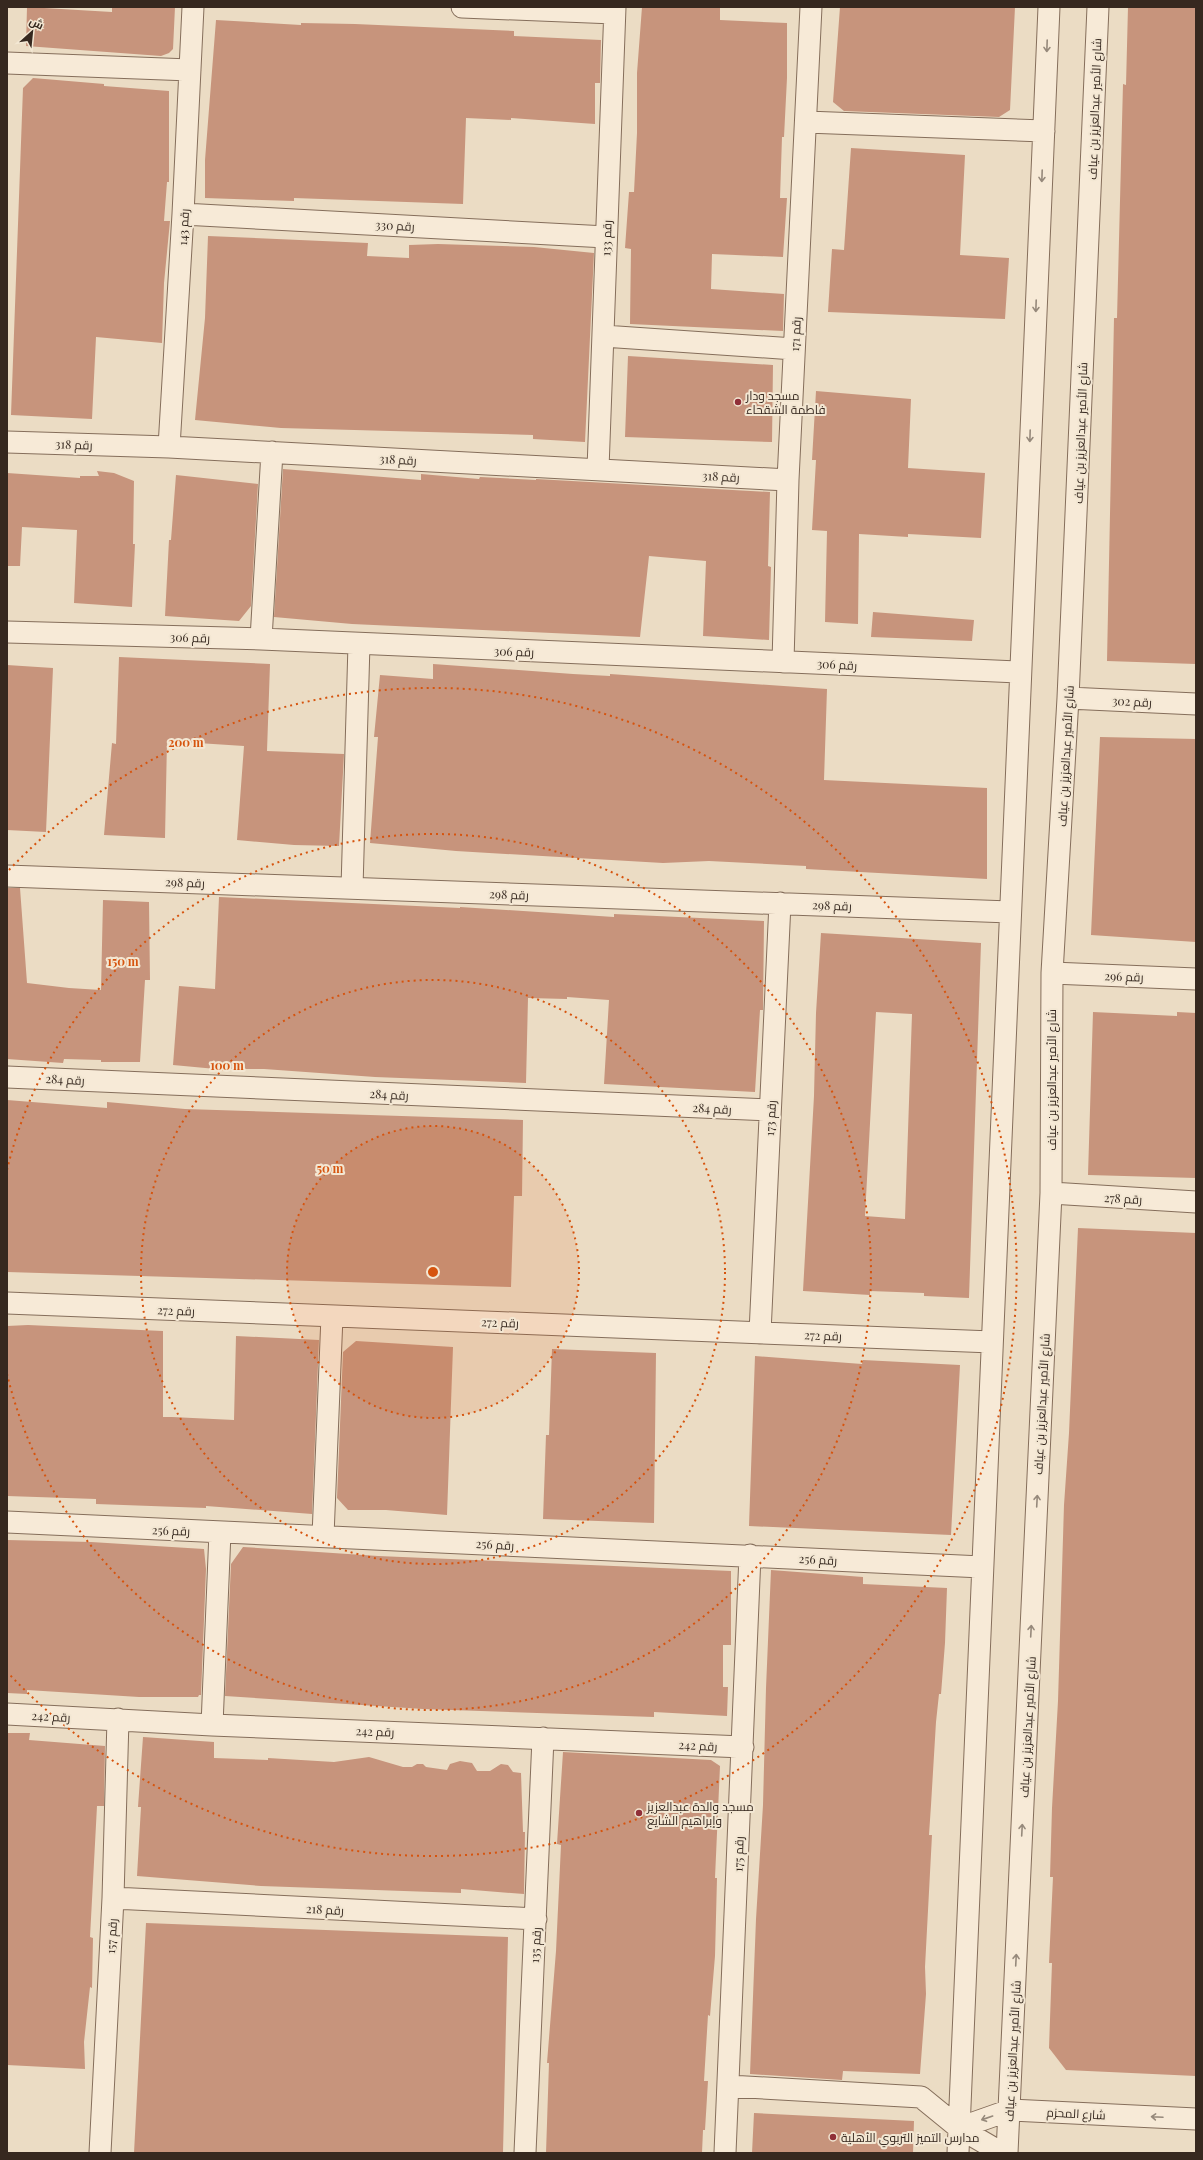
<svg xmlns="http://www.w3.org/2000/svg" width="1203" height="2160" font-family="'Playfair Display',Cairo,serif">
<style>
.building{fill:#c7947c;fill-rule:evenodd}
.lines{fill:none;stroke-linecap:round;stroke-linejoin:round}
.minor-casing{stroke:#856e5b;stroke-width:23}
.minor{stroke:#f7ead7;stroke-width:21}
.oneway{stroke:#96897b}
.ring{fill:none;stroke:#d6540e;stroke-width:2;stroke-dasharray:2 4}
.poi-dot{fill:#902f38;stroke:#f3e7d3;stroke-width:1.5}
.labels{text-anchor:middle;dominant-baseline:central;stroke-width:4;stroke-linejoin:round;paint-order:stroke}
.street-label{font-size:12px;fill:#36281f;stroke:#f3e7d3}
.poi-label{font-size:12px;fill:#36281f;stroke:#f3e7d3;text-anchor:start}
.centre{fill:#d6540e;stroke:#f3e7d3;stroke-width:2}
.ring-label{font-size:12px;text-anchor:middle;font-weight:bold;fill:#d6540e;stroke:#f3e7d3;stroke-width:4;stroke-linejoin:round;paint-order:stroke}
</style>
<rect width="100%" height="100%" fill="#ebdcc4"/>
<path class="building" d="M27,7L112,12V7H175L173,49L169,53L161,56L26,46Z
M642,7H720V20L787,23V78L784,137H782L780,198H787L783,257L712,254L711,289L784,294L783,331L630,324L631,249L625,248L629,192H634L637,133V73Z
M840,7H1015L1010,110L999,117L844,111L833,102Z
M1128,7H1196V664L1107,661L1114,318H1117L1123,84L1126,85Z
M216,20L301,25V23L355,24L514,31V36L601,40L600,83H595V124L511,118V120L466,118L463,204L294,198V201L205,198V160Z
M33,78L104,84V86L169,91V182H167L164,221H170L164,283L162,343L96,337L92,419L11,415L23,88Z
M851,148L965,155L960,255L1009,258L1005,319L828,312L832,249L844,250Z
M208,236L368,243L367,256L409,258V245L438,244L534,247L594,253L585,442L533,439V435L281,428L195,420L205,318Z
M628,356L773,365L772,442L625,437Z
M816,391L911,399L908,468L985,473L981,538L908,534V537L859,534L858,624L825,622L827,531L812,530L816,460H812Z
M283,469L421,480V474L479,479L480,477L536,480V479L770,492L768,566L771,567L769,640L703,636L706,561L649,556L640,637L352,624L274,617Z
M97,471L114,473L134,481L133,544H135L132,607L74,603L77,530L22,527L20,566H7V473L80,478V476H99Z
M176,475L258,484L251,606L239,621L165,616L169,540H171Z
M873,612L974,620L972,641L871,637Z
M119,657L270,664L267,751L344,754L339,846L294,845L237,840L244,746L167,741L165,838L104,835L112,743L116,744Z
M433,664L573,674L610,676V674L827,689L824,780L987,788V879L806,869V866L709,861L663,863L456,851L370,843L378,737H374L380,675L433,679Z
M7,665L53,668L46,832L7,830Z
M1100,737L1196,739V942L1091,935Z
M7,888H20L27,983L69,988L101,990L103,900L149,902L150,980H145L140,1062H101V1060L64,1059L63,1063L7,1059Z
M219,897L460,908V907L614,917V914L764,921L763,1010H760L755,1092L604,1084L609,1000L567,997V999L528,998L526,1083L375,1077L264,1069H216L173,1065L179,986L215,989Z
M821,933L981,943L969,1298L924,1296V1293L870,1291V1295L803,1291L814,1096L816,1013ZM876,1012L912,1014L905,1219L865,1216Z
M1093,1012L1177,1016V1012L1196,1013V1178L1088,1175Z
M7,1100L107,1108V1102L185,1109L523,1120L522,1196H514L511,1287L7,1272Z
M1078,1228L1196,1233V2076L1066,2070L1049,2048L1052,1963H1049L1053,1877H1050L1052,1808L1058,1701L1064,1505L1069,1433Z
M28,1325L163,1331V1417H172L234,1420L236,1336L319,1340L312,1514L206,1506V1508L96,1504V1499L7,1496V1326Z
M356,1341L453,1347L447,1515L386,1510H348L337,1498L343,1352Z
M552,1349L656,1353L654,1523L543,1519L546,1435H549Z
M755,1356L862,1364L863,1360L960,1365L951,1535L749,1526Z
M7,1540L91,1542L204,1549L206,1569L201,1695H199L198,1697H139L27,1690V1694L7,1693Z
M243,1547L378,1556L731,1571V1645H723V1687H728L727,1716L654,1712V1717L423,1709L225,1696L231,1564Z
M771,1570L863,1577V1584L947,1588L945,1643L941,1694H939L936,1722L931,1805L929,1835H932L925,1967L926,1994L920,2074L843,2071L842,2080L750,2074L756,1919L763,1805L766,1688Z
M7,1733H30L29,1740L105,1746L104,1806H97L90,1937L93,1938L92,1988L90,1987L84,2042L85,2069L7,2065Z
M143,1737L214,1742V1758L268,1760V1758L334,1762L369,1757L403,1767H412L417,1764H423L426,1767L447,1770L450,1764L460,1761L472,1763L477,1771H490L501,1764L508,1765L513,1772L521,1773L523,1832H525L524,1894L461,1889V1893L261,1886L137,1876L141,1807H138Z
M563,1752L711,1760L720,1766L715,1878H717L715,1956L710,2016L708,2015L704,2081H708L705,2130H703L702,2153H546L549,2063H547L556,1951L561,1845L557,1844Z
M146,1923L508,1937L503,2153H134Z
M754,2113L914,2121L913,2153H752Z"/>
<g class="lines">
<g class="minor-casing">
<path id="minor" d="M462,7L614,13
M7,63L190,70
M806,122L1044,131
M183,214L606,237
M603,336L794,349
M7,442L169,447L788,480
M169,447L183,214L193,7
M598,469L615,7
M7,632L261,639L1020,672
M261,639L272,452
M783,662L788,480L811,7
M1068,698L1196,704
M7,876L1010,912
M352,888L359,644
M1052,973L1196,979
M7,1077L770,1110
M1051,1193L1196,1202
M7,1303L992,1342
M760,1333L780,903
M7,1522L982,1567
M323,1536L332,1316
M7,1714L212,1725L743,1747
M212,1725L220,1532
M113,1898L536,1919
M729,2086L921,2097L959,2128L1002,2153
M959,2128L1010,2110L1196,2119
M100,2153L113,1898L118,1719
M525,2153L543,1738
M725,2153L750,1555
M958,2153L1049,7
M1007,2153L1051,1193L1052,973L1068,698L1098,7"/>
</g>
<use href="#minor" class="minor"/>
</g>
<defs><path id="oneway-shaft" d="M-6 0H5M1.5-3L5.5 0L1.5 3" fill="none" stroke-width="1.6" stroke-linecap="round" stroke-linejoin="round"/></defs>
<g class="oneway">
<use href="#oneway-shaft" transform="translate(1047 46) rotate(92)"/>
<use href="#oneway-shaft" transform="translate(1042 176) rotate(92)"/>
<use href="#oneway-shaft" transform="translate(1036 306) rotate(92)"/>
<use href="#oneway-shaft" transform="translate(1030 436) rotate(92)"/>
<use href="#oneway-shaft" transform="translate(1037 1501) rotate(-87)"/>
<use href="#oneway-shaft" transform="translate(1031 1631) rotate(-87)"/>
<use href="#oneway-shaft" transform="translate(1022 1830) rotate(-87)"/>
<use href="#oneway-shaft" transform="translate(1016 1960) rotate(-87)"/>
<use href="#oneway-shaft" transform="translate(1157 2117) rotate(-177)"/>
<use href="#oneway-shaft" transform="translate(987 2118) rotate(161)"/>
</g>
<circle cx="433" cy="1272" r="146" fill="#d6540e" fill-opacity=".12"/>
<g class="ring">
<circle cx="433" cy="1272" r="146"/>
<circle cx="433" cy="1272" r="292"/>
<path d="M7 1170A438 438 0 1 1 7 1374"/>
<path d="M9 870A584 584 0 1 1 9 1674"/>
</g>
<g class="poi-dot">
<circle cx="738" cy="402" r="4"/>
<circle cx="639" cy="1813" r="4"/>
<circle cx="833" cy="2137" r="4"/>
</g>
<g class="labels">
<g class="street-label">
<text transform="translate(1094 109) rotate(-88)">شارع الأمير عبدالعزيز بن عياف</text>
<text transform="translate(395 225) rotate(3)">رقم 330</text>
<text transform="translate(183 227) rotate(-87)">رقم 143</text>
<text transform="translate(606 238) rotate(-88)">رقم 133</text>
<text transform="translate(795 334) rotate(-87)">رقم 171</text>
<text transform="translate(1080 433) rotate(-88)">شارع الأمير عبدالعزيز بن عياف</text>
<text transform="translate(74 444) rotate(2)">رقم 318</text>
<text transform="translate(398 459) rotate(3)">رقم 318</text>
<text transform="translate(721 476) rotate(3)">رقم 318</text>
<text transform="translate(190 637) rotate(2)">رقم 306</text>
<text transform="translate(514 651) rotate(2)">رقم 306</text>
<text transform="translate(837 664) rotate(3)">رقم 306</text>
<text transform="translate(1132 701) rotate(3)">رقم 302</text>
<text transform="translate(1065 756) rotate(-87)">شارع الأمير عبدالعزيز بن عياف</text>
<text transform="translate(185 882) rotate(2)">رقم 298</text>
<text transform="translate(509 894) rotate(2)">رقم 298</text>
<text transform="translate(832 905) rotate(2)">رقم 298</text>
<text transform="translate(1124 976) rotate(2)">رقم 296</text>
<text transform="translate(65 1079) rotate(3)">رقم 284</text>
<text transform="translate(1051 1080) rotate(-90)">شارع الأمير عبدالعزيز بن عياف</text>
<text transform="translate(389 1094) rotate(3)">رقم 284</text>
<text transform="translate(712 1108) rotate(3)">رقم 284</text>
<text transform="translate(770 1118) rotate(-87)">رقم 173</text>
<text transform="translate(1123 1198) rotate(3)">رقم 278</text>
<text transform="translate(176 1310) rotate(2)">رقم 272</text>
<text transform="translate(500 1322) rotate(2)">رقم 272</text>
<text transform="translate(823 1335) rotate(2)">رقم 272</text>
<text transform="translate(1041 1404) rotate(-87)">شارع الأمير عبدالعزيز بن عياف</text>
<text transform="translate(171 1530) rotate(2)">رقم 256</text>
<text transform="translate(495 1544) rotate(3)">رقم 256</text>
<text transform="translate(818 1559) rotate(3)">رقم 256</text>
<text transform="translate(51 1716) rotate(3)">رقم 242</text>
<text transform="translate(1027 1727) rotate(-87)">شارع الأمير عبدالعزيز بن عياف</text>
<text transform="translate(375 1731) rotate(2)">رقم 242</text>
<text transform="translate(698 1745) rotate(3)">رقم 242</text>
<text transform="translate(738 1854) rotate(-88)">رقم 175</text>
<text transform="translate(325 1909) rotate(3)">رقم 218</text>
<text transform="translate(111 1936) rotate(-87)">رقم 157</text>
<text transform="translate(535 1945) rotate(-87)">رقم 135</text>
<text transform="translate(1012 2051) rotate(-87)">شارع الأمير عبدالعزيز بن عياف</text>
<text transform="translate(1076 2113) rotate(3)">شارع المحزم</text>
</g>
<g class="poi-label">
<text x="746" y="395">مسجد ودار<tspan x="746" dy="14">فاطمة الشقحاء</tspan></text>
<text x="647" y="1806">مسجد والدة عبدالعزيز<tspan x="647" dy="14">وإبراهيم الشايع</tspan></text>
<text x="841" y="2137">مدارس التميز التربوي الأهلية</text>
</g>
</g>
<circle cx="433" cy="1272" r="6" class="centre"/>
<g class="ring-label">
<text x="186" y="747">200 m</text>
<text x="123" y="966">150 m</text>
<text x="227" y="1070">100 m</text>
<text x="330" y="1173">50 m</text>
</g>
<rect width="1203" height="2160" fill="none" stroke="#36281f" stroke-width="16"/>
<g transform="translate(32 32) rotate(27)" stroke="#f3e7d3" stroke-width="3" paint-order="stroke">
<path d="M0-3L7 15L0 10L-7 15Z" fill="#36281f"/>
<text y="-6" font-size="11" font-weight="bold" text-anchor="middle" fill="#36281f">ش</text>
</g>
</svg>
